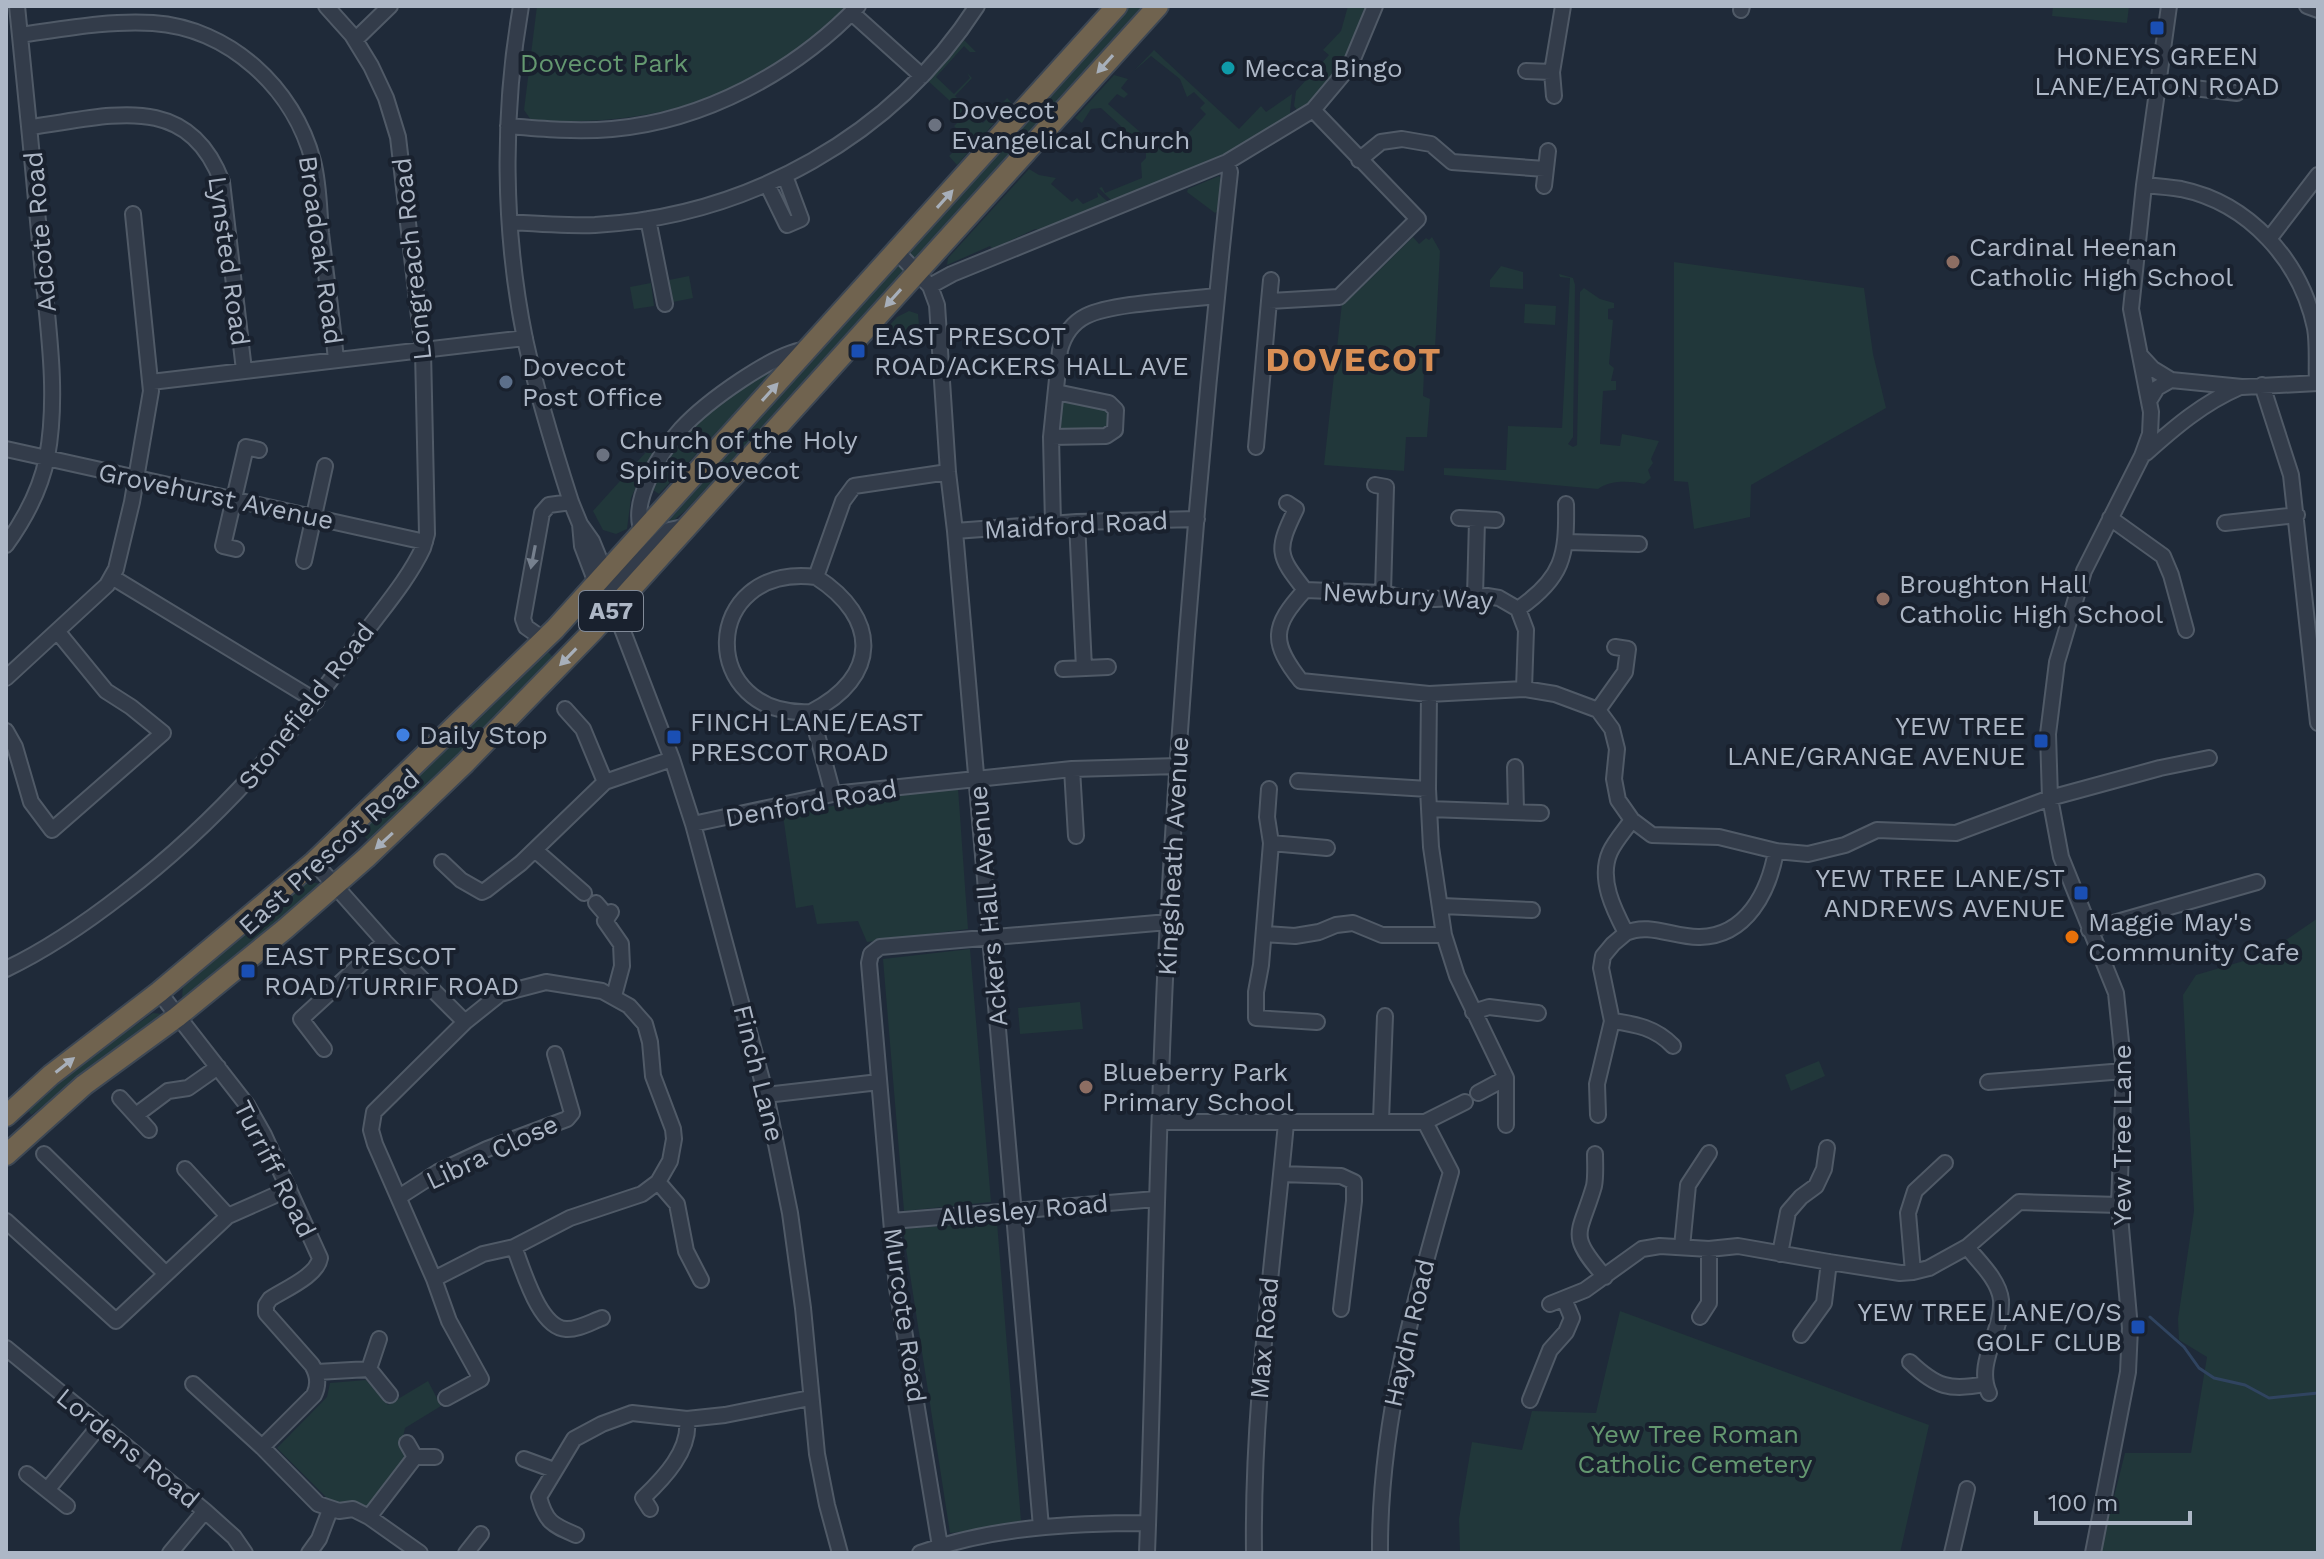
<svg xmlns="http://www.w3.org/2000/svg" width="2324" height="1559" font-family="'Work Sans',sans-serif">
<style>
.green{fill:#21373a}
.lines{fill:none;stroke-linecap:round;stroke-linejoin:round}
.stream{stroke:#304460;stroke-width:3}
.minor-casing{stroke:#505a67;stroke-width:18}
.highway-casing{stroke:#3d4754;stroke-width:24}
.minor{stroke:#333c4a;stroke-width:14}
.highway{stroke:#70634f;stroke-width:20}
.oneway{fill:#a7afba}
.oneway2{fill:#76808e}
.transit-dot{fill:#1a4fb4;stroke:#19212e;stroke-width:3}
.culture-dot{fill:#0f9aa8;stroke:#19212e;stroke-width:3}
.worship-dot{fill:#6b7280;stroke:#19212e;stroke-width:3}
.education-dot{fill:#8d6e63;stroke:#19212e;stroke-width:3}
.service-dot{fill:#5c6f8a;stroke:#19212e;stroke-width:3}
.shop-dot{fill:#3f7fe0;stroke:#19212e;stroke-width:3}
.food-dot{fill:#e8710a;stroke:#19212e;stroke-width:3}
.labels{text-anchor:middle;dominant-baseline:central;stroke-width:8;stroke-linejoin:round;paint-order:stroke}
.shield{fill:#19212e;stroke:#818a98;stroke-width:2}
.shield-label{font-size:24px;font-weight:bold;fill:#adb7c6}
.poi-label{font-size:26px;fill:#adb7c6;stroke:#19212e;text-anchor:start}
.park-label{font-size:26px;fill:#649870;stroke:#19212e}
.street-label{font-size:26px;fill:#adb7c6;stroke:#19212e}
.district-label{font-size:34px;font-weight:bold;letter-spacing:2px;fill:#d98f55;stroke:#19212e}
</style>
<rect width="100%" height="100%" fill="#1f2a39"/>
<path class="green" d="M537,6H846C753,97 659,128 531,120L524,110Z
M1128,6H1145L915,260L905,251Z
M1348,6H1365C1353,43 1335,93 1297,110L1294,106L1296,91L1329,55L1323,50L1341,31Z
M2053,6H2129L2127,23L2052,16Z
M964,40L976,52H970L964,46L936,77L954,94L970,78L967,73L972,78L955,96L983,123L1007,98L1012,103L957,165L949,156L964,141L961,138L963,135L954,126L957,123L952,118L960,110L927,80Z
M1154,50L1239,129L1261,106L1266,112L1292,94L1290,112L1294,118L1215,161L1111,200L1099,188L1102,187L1105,193L1142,178L1141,163L1146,158V149L1101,108L1091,109L1082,123L1075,118L1114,75L1128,79L1121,88L1128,94L1124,98L1117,94L1108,104L1156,146H1164L1171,140L1178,145L1206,114L1200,108L1205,103L1194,92L1187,97L1180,79L1151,56L1134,71Z
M1029,169L1039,175L1056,178L1051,184L1072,202L1077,198L1083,204L1098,197L1097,192L1108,202L1039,230L1035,229L993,249L990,246L947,265L948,258Z
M1219,176L1221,179L1218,211L1215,213L1187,192L1188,189Z
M1413,237L1419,244L1426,238L1429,240L1432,237L1440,251L1434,368L1424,371L1423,396L1430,399L1427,437H1406L1404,471L1324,465L1342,303L1355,294Z
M1674,262L1864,288L1873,354L1886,408L1751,485L1750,517L1694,529L1688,482L1674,481Z
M896,263L904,271L686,510L668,525L663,523Z
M1501,266L1523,272V289L1490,287V280Z
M1559,274L1573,278L1575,285L1573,437L1568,444L1573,447L1577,445L1580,292L1584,288L1600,299L1614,303V308L1608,309V319L1613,320L1609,364L1614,368L1611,381H1616V390L1603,391L1600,444L1620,446L1622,434L1659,441L1651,459L1653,463L1648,470L1651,478L1644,484C1629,481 1611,480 1598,489L1444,475V468L1506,470L1508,426L1562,428L1570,278L1560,277Z
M689,276L693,298L673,302L669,280Z
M651,283L654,306L634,309L630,287Z
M1525,304L1556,306L1555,325L1524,323Z
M909,311L918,314L921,347L882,334L897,317Z
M783,361L659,494L653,490L682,435L727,397Z
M1063,398L1111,410L1108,430L1059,433Z
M665,431L647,463L631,498L627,529L616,534L603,530L593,511Z
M544,648L554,658L370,842L359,831Z
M958,788L968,929L867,942L858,921L817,924L813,905L796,908L783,815L870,799Z
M307,881L321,884L182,1000L183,982Z
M2318,918V1553H2100L2125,1453H2191L2207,1357L2179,1340L2178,1319L2194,1211L2183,995L2196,975L2264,955Z
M970,949L991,1202L904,1211L883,959Z
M1080,1002L1083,1029L1020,1034L1018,1008Z
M153,1013L163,1014L31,1115L26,1107L88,1055L106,1046Z
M1819,1061L1825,1076L1791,1091L1785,1075Z
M997,1222L1021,1521L989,1529L950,1533L903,1229Z
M1620,1311L1929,1425L1900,1553H1460L1459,1519L1472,1442L1522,1450L1532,1411L1596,1413Z
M366,1380L388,1405L428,1381L441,1406L405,1428L401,1446L406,1461L372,1508L332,1503L277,1448L327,1397L330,1383Z"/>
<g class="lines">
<path class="stream" d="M2150,1317L2184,1347L2199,1368L2214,1378L2245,1385L2269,1398L2318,1393"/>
<g class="minor-casing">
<path id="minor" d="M521,6C502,114 503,231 525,339C537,394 554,449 571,502L580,524L592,541L606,575L614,608L672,759L693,824L766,1095L790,1213L803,1308L817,1454L827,1505L840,1553
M2307,6L2318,10
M1741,10L1742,6
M852,13L922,76
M20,35C63,29 110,20 153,23C229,28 294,88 313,161C319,184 319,209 321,233C326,276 332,318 336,360
M355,40L390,6
M1526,71L1552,72
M2158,84L2237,93
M1554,96L1552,72L1563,6
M508,126C542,129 577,132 612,129C704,121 795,72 858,6
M30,127C108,117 187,89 222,182L244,370
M1359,160L1381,142L1402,139L1431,144L1452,162L1545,169
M767,184L787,225L801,219L785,176
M2144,185C2156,186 2169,187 2181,189C2249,203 2301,261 2315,328C2318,345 2316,365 2317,383
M1544,186L1548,151
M648,219L665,304
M510,222C539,224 567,226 595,225C749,216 893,136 977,6
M2269,239L2318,175
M897,252L930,286L952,274L1227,162L1313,110L1350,66L1375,6
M930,286L937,305L948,472L955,531L1041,1527
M1269,301L1271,280
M2140,355L2153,369L2171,380
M151,382L525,338
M2262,385L2291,475L2318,723
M2149,401L2157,388L2171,380L2242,387L2318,383
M1051,437L1106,436L1115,430L1116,410L1109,403L1056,392
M1256,447L1269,301L1339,297L1418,219L1313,110
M6,449L425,542
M2146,453C2175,427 2203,403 2240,387
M1375,485L1386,487L1383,593
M1287,503L1296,509C1276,550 1277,555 1305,590
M1459,518L1496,520
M2110,518L2163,556L2171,575L2186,630
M1077,522L1084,668
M2225,523L2297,515
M580,524L582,546L598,588
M1053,524L1051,437L1060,350C1064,335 1072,323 1086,316C1112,303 1184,300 1216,296
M955,531L1077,522L1197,519
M643,533C628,504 661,451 681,429C705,403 775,351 809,349
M1567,542L1639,544
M6,545C24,520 41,488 47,457C58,398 49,334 43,274C35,185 26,95 17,6
M236,549L223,546L246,447L259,450
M304,561L325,466
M112,577L316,701
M601,587L612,585L620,581L669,530L688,526
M1475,596L1477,520
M1518,609C1563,578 1567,556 1566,504
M543,639L526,627L523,619L542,513L549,505L571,502
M1063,669L1108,667
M6,678L107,585L116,569L132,502L151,391L133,214
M1524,689L1526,630L1518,609L1499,598L1487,596L1435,599L1404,598L1383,593L1305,590C1272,626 1270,642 1301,681L1429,694L1524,689L1555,694L1598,710L1612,729L1617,749L1614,779L1618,800L1632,820L1652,835L1719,837L1776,851L1808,854L1845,845L1877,830L1956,833L2050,798L2160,768L2209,758
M1429,694L1428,789L1431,847L1444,935L1457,976L1506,1078V1125
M565,709L583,729L605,782
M1598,710L1625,672L1628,649L1615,647
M811,712C697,718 699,563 816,577
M6,731L15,747L31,802L52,830L163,733L131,707L106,691L57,631
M1515,767L1516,811
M1072,769L1076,836
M1298,781L1428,789
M1269,789L1267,817L1271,843L1261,965L1256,992V1018L1317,1022
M833,794L811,712C880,677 880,618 816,577L843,501L854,486L948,472
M1429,809L1541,813
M693,824L833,794L1072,769L1178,766
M1271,843L1327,848
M535,850L584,893
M314,862L385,942L465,1022
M442,862L461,880L482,892L486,890L521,863L605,782L672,759
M596,903L608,917
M1442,906L1532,910
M611,912L605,921L621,944L622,966L614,996
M2089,930L2257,882
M1626,933C1649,922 1675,938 1700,937C1747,936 1769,891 1776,851
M1264,934L1295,936L1319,932L1336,925L1353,923L1382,935H1444
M6,969C48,949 87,922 123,894C221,819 294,733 365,633C385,606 409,578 423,548L427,534L423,351L398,137L386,98L371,66L352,35L326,6
M546,982L602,991L629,1006L645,1024L650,1042L653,1076L673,1129L674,1139L670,1161L658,1182L642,1194L570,1218L514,1247L483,1254L434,1279L375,1144L371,1130L374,1112L465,1022L500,994Z
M159,992L247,1105L264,1135L320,1258C317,1276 285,1289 270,1299L266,1305V1313L312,1365C318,1375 319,1385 314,1395L262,1447L318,1504L339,1511L353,1509L369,1517L420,1553
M1473,1012L1489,1007L1538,1013
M1612,1021C1636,1024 1656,1028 1673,1046
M324,1049L301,1019L385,942
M1988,1082L2124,1071
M1478,1093L1506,1078
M766,1095L879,1082
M120,1098L149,1130
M136,1115L168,1091L188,1088L218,1067
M1598,1115L1597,1084L1612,1021L1601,968L1603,956L1613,944L1626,933C1614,910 1598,879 1610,852C1615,841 1625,830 1632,820
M1381,1120L1385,1016
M1160,1122H1425L1465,1102
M44,1154L165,1273
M1595,1154C1595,1164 1596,1176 1594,1186C1580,1235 1566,1233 1605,1277
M185,1169L228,1216
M1281,1174L1341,1176L1354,1182V1201L1341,1309
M658,1182L677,1204L686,1251L701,1280
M399,1197L438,1172L487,1149L567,1119L572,1113L555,1054
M6,1221L116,1321L228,1216L289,1189
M892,1221L1156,1199
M514,1247C523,1269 539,1328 566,1329C577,1330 591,1322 602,1318
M1682,1247L1688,1185L1709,1153
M1967,1247C1979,1262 1999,1280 2001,1300C2003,1331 1975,1363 1989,1393
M1780,1254L1788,1212L1801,1197L1816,1186L1824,1169L1827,1148
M1913,1272L1908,1213L1915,1191L1945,1163
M434,1279L449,1321L481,1379L446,1398
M1550,1304L1585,1290L1642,1249L1660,1246L1709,1249L1738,1246L1829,1262L1900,1273L1913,1272L1929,1268L1967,1247L2019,1202L2119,1205
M1700,1317L1709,1303V1249
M1801,1335L1824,1303L1829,1262
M6,1348L205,1511L234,1537L245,1553
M1910,1362C1936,1387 1950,1391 1985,1384
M369,1369L379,1339
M317,1372L369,1369L390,1395
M193,1384L262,1447
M1530,1400L1550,1350L1566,1332L1572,1318L1564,1299
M407,1443L415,1457H435
M524,1459L554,1470
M27,1474L67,1506
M47,1490L100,1425
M650,1509L643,1498C664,1478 691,1450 687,1419
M369,1517L415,1457
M576,1535C553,1525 546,1523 539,1497L574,1439L602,1424L632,1413L687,1419L725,1415L810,1398
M940,1546L897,1288L869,963L871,954L880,947L1168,922
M170,1553L205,1511
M309,1553L319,1539L330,1510
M466,1553L481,1534
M920,1553C992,1527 1072,1523 1148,1523
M1147,1553C1155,1342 1156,1131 1168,920C1182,670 1203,420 1230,172L1227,162
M1254,1553C1252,1408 1273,1266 1286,1123
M1380,1553C1379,1423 1415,1296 1451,1172L1425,1122
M1952,1553L1967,1489
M2093,1553L2128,1372L2130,1328L2119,1205L2124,1071L2116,993L2061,857L2050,798L2048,734L2057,662L2084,571L2142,456L2150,434L2151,412L2131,309L2144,185L2169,6"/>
</g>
<g class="highway-casing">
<path id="highway" d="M6,1116L51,1075L159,992L314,862L555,629L1117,6
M6,1155L84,1085L177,1017L285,929L366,858L465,763L593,631L1158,6"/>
</g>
<use href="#minor" class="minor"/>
<use href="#highway" class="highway"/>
</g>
<defs><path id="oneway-solid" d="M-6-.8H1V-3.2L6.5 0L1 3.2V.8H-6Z" transform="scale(2)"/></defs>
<g class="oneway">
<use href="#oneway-solid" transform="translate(1105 64) rotate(132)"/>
<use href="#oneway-solid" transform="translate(945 199) rotate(-48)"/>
<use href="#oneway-solid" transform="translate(893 298) rotate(132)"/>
<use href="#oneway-solid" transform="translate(770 392) rotate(-48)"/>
<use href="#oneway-solid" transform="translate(568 657) rotate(134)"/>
<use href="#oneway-solid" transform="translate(384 841) rotate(137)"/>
<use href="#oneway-solid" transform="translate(65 1065) rotate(-38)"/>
</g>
<use class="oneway2" href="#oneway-solid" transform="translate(533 557) rotate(101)"/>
<g class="transit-dot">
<rect x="2149" y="20" width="16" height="16" rx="4"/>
<rect x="850" y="343" width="16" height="16" rx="4"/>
<rect x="666" y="729" width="16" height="16" rx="4"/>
<rect x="2033" y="733" width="16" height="16" rx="4"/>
<rect x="2073" y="885" width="16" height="16" rx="4"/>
<rect x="240" y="963" width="16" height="16" rx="4"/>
<rect x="2130" y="1319" width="16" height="16" rx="4"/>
</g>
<circle class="culture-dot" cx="1228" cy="68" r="8"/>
<g class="worship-dot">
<circle cx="935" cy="125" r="8"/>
<circle cx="603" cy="455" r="8"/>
</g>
<g class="education-dot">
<circle cx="1953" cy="262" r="8"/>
<circle cx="1883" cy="599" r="8"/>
<circle cx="1086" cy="1087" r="8"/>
</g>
<circle class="service-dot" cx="506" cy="382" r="8"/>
<circle class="shop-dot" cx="403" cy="735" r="8"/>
<circle class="food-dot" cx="2072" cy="937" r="8"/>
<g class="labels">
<rect class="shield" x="579" y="591" width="64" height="40" rx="6"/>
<g class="shield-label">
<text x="611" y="611">A57</text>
</g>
<g class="poi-label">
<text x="2157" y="56" text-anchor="middle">HONEYS GREEN<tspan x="2157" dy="30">LANE/EATON ROAD</tspan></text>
<text x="1244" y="68">Mecca Bingo</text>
<text x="951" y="110">Dovecot<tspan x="951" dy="30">Evangelical Church</tspan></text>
<text x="1969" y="247">Cardinal Heenan<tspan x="1969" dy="30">Catholic High School</tspan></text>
<text x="874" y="336">EAST PRESCOT<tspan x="874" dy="30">ROAD/ACKERS HALL AVE</tspan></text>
<text x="522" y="367">Dovecot<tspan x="522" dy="30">Post Office</tspan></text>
<text x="619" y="440">Church of the Holy<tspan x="619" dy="30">Spirit Dovecot</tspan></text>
<text x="1899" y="584">Broughton Hall<tspan x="1899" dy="30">Catholic High School</tspan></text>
<text x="690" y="722">FINCH LANE/EAST<tspan x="690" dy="30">PRESCOT ROAD</tspan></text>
<text x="2025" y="726" text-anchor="end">YEW TREE<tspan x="2025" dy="30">LANE/GRANGE AVENUE</tspan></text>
<text x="419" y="735">Daily Stop</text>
<text x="2065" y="878" text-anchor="end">YEW TREE LANE/ST<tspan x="2065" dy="30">ANDREWS AVENUE</tspan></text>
<text x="2088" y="922">Maggie May's<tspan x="2088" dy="30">Community Cafe</tspan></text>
<text x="264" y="956">EAST PRESCOT<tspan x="264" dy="30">ROAD/TURRIF ROAD</tspan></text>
<text x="1102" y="1072">Blueberry Park<tspan x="1102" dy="30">Primary School</tspan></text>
<text x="2122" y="1312" text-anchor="end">YEW TREE LANE/O/S<tspan x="2122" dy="30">GOLF CLUB</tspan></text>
</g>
<g class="park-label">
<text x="604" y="63">Dovecot Park</text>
<text x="1695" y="1434">Yew Tree Roman<tspan x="1695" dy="30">Catholic Cemetery</tspan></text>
</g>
<g class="street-label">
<text transform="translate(40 232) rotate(-95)">Adcote Road</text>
<text transform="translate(321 250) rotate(82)">Broadoak Road</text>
<text transform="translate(412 259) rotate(-96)">Longreach Road</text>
<text transform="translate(229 261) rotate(82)">Lynsted Road</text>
<text transform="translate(216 496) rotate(12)">Grovehurst Avenue</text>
<text transform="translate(1076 525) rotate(-3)">Maidford Road</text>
<text transform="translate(1408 596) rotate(3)">Newbury Way</text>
<text transform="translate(306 706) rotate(-52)">Stonefield Road</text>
<text transform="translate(811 803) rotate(-10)">Denford Road</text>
<text transform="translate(329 852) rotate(-42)">East Prescot Road</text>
<text transform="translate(1173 856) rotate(-87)">Kingsheath Avenue</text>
<text transform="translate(988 906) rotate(-95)">Ackers Hall Avenue</text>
<text transform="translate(759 1073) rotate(76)">Finch Lane</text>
<text transform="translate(2122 1135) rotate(-90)">Yew Tree Lane</text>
<text transform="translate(492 1152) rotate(-25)">Libra Close</text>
<text transform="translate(275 1169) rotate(63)">Turriff Road</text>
<text transform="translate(1024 1210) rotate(-5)">Allesley Road</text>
<text transform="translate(905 1315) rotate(82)">Murcote Road</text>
<text transform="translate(1409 1333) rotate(-77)">Haydn Road</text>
<text transform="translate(1264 1338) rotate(-85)">Max Road</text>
<text transform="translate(128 1448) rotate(39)">Lordens Road</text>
</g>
<g class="district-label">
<text x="1354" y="359">DOVECOT</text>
</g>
</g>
<rect width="2324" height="1559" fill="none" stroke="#adb7c6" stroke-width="16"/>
<path d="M2036 1511v12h154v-12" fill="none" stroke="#adb7c6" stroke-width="4"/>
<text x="2048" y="1511" font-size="24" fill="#adb7c6" stroke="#19212e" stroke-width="6" paint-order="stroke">100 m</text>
</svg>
